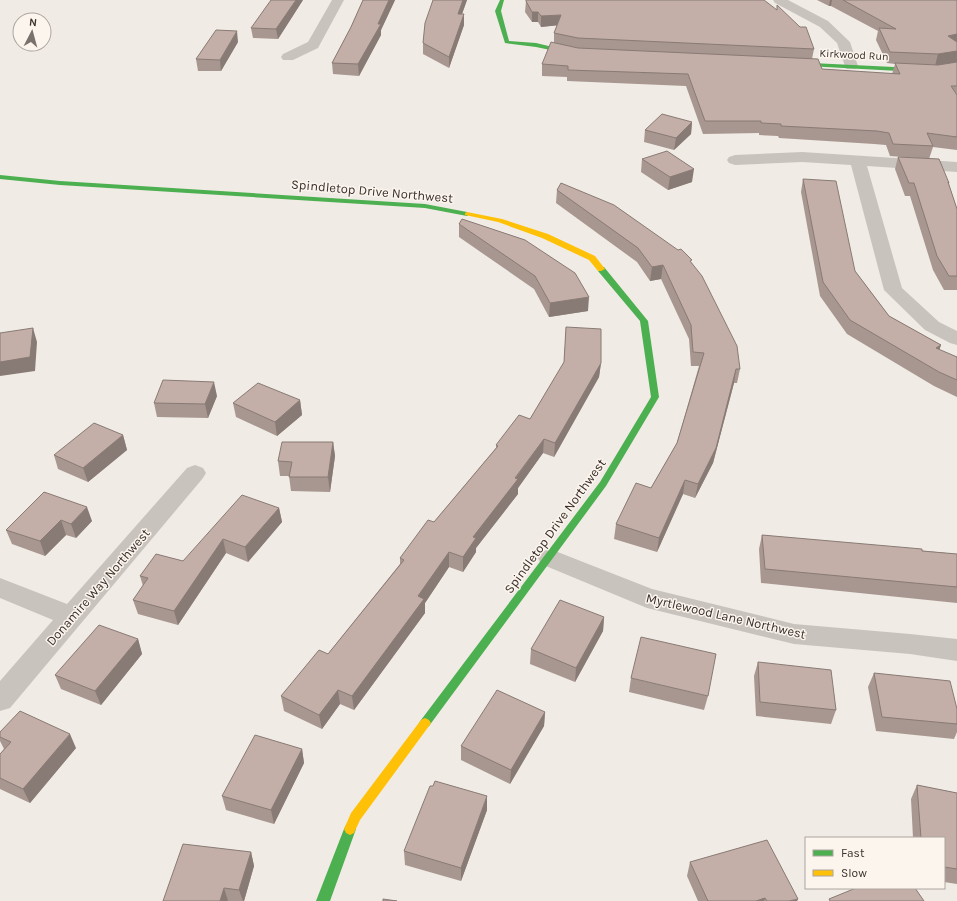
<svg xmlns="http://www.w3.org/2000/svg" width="957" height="901" font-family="Karla,sans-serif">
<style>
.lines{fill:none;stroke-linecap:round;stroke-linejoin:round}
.street{fill:#c9c3be;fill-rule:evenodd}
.fast{fill:#4caf50;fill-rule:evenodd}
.slow{fill:#ffc107;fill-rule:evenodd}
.wall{fill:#a89690}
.shaded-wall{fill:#887a75}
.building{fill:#c3afa7;stroke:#887a75}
.labels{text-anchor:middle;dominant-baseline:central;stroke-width:3;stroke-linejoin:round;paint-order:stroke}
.far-street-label{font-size:11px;fill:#3b302b;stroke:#fbf5ee}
.street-label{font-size:13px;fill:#3b302b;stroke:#fbf5ee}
</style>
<rect width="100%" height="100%" fill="#f0ebe5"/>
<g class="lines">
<path class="street" d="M332,0H344L318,48L293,60H283L281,57L283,54L308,42Z
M773,0H788L828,21L850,42L858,66L856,69H846L837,43L820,27L775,3Z
M802,152L957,162V172L867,166L902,288L939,322L957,331V345L950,343L925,330L884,290L851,165L802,162L735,165L729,163L727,160L729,157L735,155Z
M195,465L203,468L206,473L203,478L10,708L0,711V681L53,620L0,598V578L67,604L187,468Z
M550,549L652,589L794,624L910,634L957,639V661L910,654L794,644L647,608L541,564L538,558L541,552Z"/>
<path class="fast" d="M500,0H504L501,11L509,41L536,43L582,54L579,56L536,47L505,43L495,11Z
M791,62L935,69L957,66V70L935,73L789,65L788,64Z
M0,175L60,181L425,204L467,212L470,214L467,216L425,208L60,185L0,179Z
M598,267H604L648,321L659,397L606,486L429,726L425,728L421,726L419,723L421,720L600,482L651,397L640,321L598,271Z
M350,823L354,825L356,829L330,901H316L344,829L346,825Z"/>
<path class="slow" d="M467,212L502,219L548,234L595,256L605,269L601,271H598L589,260L542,238L498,222L465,215V213Z
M425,718L429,720L431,723L429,726L360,820L354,833L350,835L346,833L344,829L351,813L421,720Z"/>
</g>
<path class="wall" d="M303,0L278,39L253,38L251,28Z
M363,0H395L381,30V35L359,76L333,74L332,63L351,27Z
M433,0H467L462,14L464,25L449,68L423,54V43Z
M817,0H957V150L933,147L929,159L890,156L886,145L874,144L779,138L778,136L759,135V133L703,134L686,86L567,81V77L542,76V64L554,43V33L557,25L541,27L538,22H532L525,12L526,1L777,9V5L814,49L812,59L822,69L892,74L895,64L887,63L876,40L878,31L831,6H829Z
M238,42L221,71H198L196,59Z
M692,122L691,134L674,150L644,142L645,130Z
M898,157L949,183V185L957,209V290H944L933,270L910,196H905L895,169Z
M642,159L692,182L668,190L641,172Z
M803,179L855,271L889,316L941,345L939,350L957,357V397L934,386L847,334L820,296L801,192Z
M557,190L692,263L740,369L737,383H734L713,463L695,498L683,494L657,552L614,539L616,524L651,488L677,443L699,366H691L689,339L661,279L650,281L637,262L556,203Z
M459,224L588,311L549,317L534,289L459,237Z
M566,327L601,363L599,377L554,457L543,453L518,488V494L476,548V552L463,572L449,567L425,603V613L354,710L340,704L322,729L284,711L281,696L328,654L400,564V558L434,522L496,448V445L530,419L564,363Z
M217,396L208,418L157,417L154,403Z
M300,400L302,415L277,436L236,417L233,403Z
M123,435L127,450L88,482L58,469L54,455Z
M333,442L335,456L330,492L291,491L289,476H280L278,461Z
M44,492L92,521L76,538L66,535L45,556L12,544L6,530Z
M279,508L282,522L248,562L226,553L178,625L138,614L133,600L143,586L140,576L183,561Z
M762,535L957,554V603L761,583L759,549Z
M604,617L603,631L575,682L530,664L531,649Z
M138,639L142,654L101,705L61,689L55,675Z
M758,662L836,710L831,724L756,716L754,676Z
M874,673L957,709V732L954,739L876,731L868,687Z
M631,678L708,696L704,710L629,692Z
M545,712L544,726L510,784L461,760V746Z
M0,732L76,748L30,803L0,789V754L4,749L0,741Z
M302,749L304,763L274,824L226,810L222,796Z
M917,785L957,793V884L944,882V838H913L911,799Z
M487,810L461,881L405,865L404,851Z
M251,852L254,866L244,901H163Z
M690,862L798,899L797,901H698L687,876Z"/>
<path class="shaded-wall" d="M296,0H303L278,39L276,29Z
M389,0H395L381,30V35L359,76L358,64Z
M463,0H467L458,25V14Z
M830,0H832L831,6H829Z
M532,12H538V22H532Z
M464,14V25L449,68V57Z
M561,15V25L541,27V16Z
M237,31L238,42L221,71L220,60Z
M957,34V45L948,36Z
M957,51V63L935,66L938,54Z
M692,122L691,134L674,150L676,138Z
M694,169L692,182L668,190L670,177Z
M663,265L661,279L650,281L652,267Z
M589,297L588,311L549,317L550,303Z
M33,328L37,342L35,371L0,376V362Z
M941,345L936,359V348Z
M601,363L599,377L554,457L555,443Z
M736,369L734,383L713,463L695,498L698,484Z
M214,382L217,396L208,418L205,404Z
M300,400L302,415L277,436L275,422Z
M123,435L127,450L88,482L83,468Z
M544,439L543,453L518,488V494L476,548V552L463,572V557L473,537Z
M333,442L335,456L330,492L328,477Z
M685,480L683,494L657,552L659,538Z
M87,507L92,521L76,538L71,524Z
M279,508L282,522L248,562L245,547Z
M61,520L66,535L45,556L40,541Z
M223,539L226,553L178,625L174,611Z
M449,552V567L425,603V613L354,710L352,696L418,596Z
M604,617L603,631L575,682L576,668Z
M138,639L142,654L101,705L95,691Z
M338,690L340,704L322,729L319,715Z
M545,712L544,726L510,784L511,770Z
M70,734L76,748L30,803L23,789Z
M302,749L304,763L274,824L271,810Z
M487,796V810L461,881V868Z
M251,852L254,866L244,901H243L239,890Z
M224,888L228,901H220Z
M765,898L764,901H756Z
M798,899L797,901H789Z"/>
<path class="building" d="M271,0H296L276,29L251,28Z
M363,0H389L378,24H381L358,64L332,63L351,27Z
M433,0H463L458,14H464L449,57L423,43L425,23Z
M526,0H764L777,10V5L800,27H806L814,49L578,38L554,33L561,15L541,16L538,12H532L526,1Z
M843,0H957V34L948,36L957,42V51L938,54L890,52L879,28L896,29Z
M216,30L237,31L220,60L196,59Z
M551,42L578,48L818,59L822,69L900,74L895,63L938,65L957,62V86H951L957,95V137L927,133L933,146L893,144L889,133L877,131L781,126V124L761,123V121H705L688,74L568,70V66L542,64Z
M662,114L692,122L676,138L645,130Z
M667,151L694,169L670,177L642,159Z
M898,157L939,159L949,183L948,182L957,209V276H949L937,256L914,183H909Z
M803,179L836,181L855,271L889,316L941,345L936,348L957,357V380L939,372L850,320L823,282Z
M561,183L614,205L678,250L681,249L692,260L690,261L702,276L737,346L740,369H736L716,448L698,484L685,480L659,538L616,524L636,483L651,488L677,443L704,353L693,352L691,325L663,265L652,267L638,248L557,190Z
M462,219L525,240L575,273L589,297L550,303L535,276L459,224Z
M566,327L601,329V363L555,443L544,439L515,478L518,479L473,537L476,538L463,557L449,552L418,596L424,599L352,696L338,690L319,715L281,696L319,650L328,654L404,560L400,558L428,520L434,522L498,446L496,445L519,415L530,419L564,362Z
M33,328L30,357L0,362V333Z
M163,380L214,382L205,404L154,403Z
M258,383L300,400L275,422L233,403Z
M94,423L123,435L83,468L54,455Z
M282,442H333L328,477H289L292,462L278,461Z
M44,492L87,507L71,524L61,520L40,541L6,530Z
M242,495L279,508L245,547L223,539L174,611L133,600L148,578L140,576L156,554L183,561Z
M762,535L922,549V551L957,554V587L765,569Z
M560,600L604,617L576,668L531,649Z
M99,625L138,639L95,691L55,675Z
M641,637L716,654L708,696L631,678Z
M758,662L831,670L836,710L760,702Z
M874,673L950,681L957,709V724L882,717Z
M497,690L545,712L511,770L461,746Z
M20,711L70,734L23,789L0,778V754L11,742L0,737V732Z
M255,735L302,749L271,810L222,796Z
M435,781L487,796L461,868L404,851L430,786H433Z
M917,785L957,793V869L944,867V838H921Z
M767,840L798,899L789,901H767L765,898L756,901H708L690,862Z
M183,844L251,852L239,890L224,888L220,901H163Z
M856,888H915L924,901H830L829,899Z
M383,899L397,901H383Z"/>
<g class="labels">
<g class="far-street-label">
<text transform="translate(854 55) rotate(3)">Kirkwood Run</text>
</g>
<g class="street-label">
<text transform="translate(372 191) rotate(5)">Spindletop Drive Northwest</text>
<text transform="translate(555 526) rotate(-54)">Spindletop Drive Northwest</text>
<text transform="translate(98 587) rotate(-49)">Donamire Way Northwest</text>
<text transform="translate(726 616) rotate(13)">Myrtlewood Lane Northwest</text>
</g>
</g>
<rect x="805" y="837" width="140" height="52" fill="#fbf5ee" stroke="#aea6a0"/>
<rect x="813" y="850" width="20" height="6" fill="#4caf50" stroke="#aea6a0"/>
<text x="841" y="857" font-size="12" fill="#3b302b">Fast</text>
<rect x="813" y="870" width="20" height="6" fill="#ffc107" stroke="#aea6a0"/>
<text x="841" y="877" font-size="12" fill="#3b302b">Slow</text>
<g transform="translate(32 32) rotate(6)"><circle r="19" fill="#fbf5ee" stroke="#aea6a0"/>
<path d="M0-3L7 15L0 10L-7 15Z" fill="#7a716c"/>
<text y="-6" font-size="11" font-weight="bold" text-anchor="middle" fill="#3b302b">N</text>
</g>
</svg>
